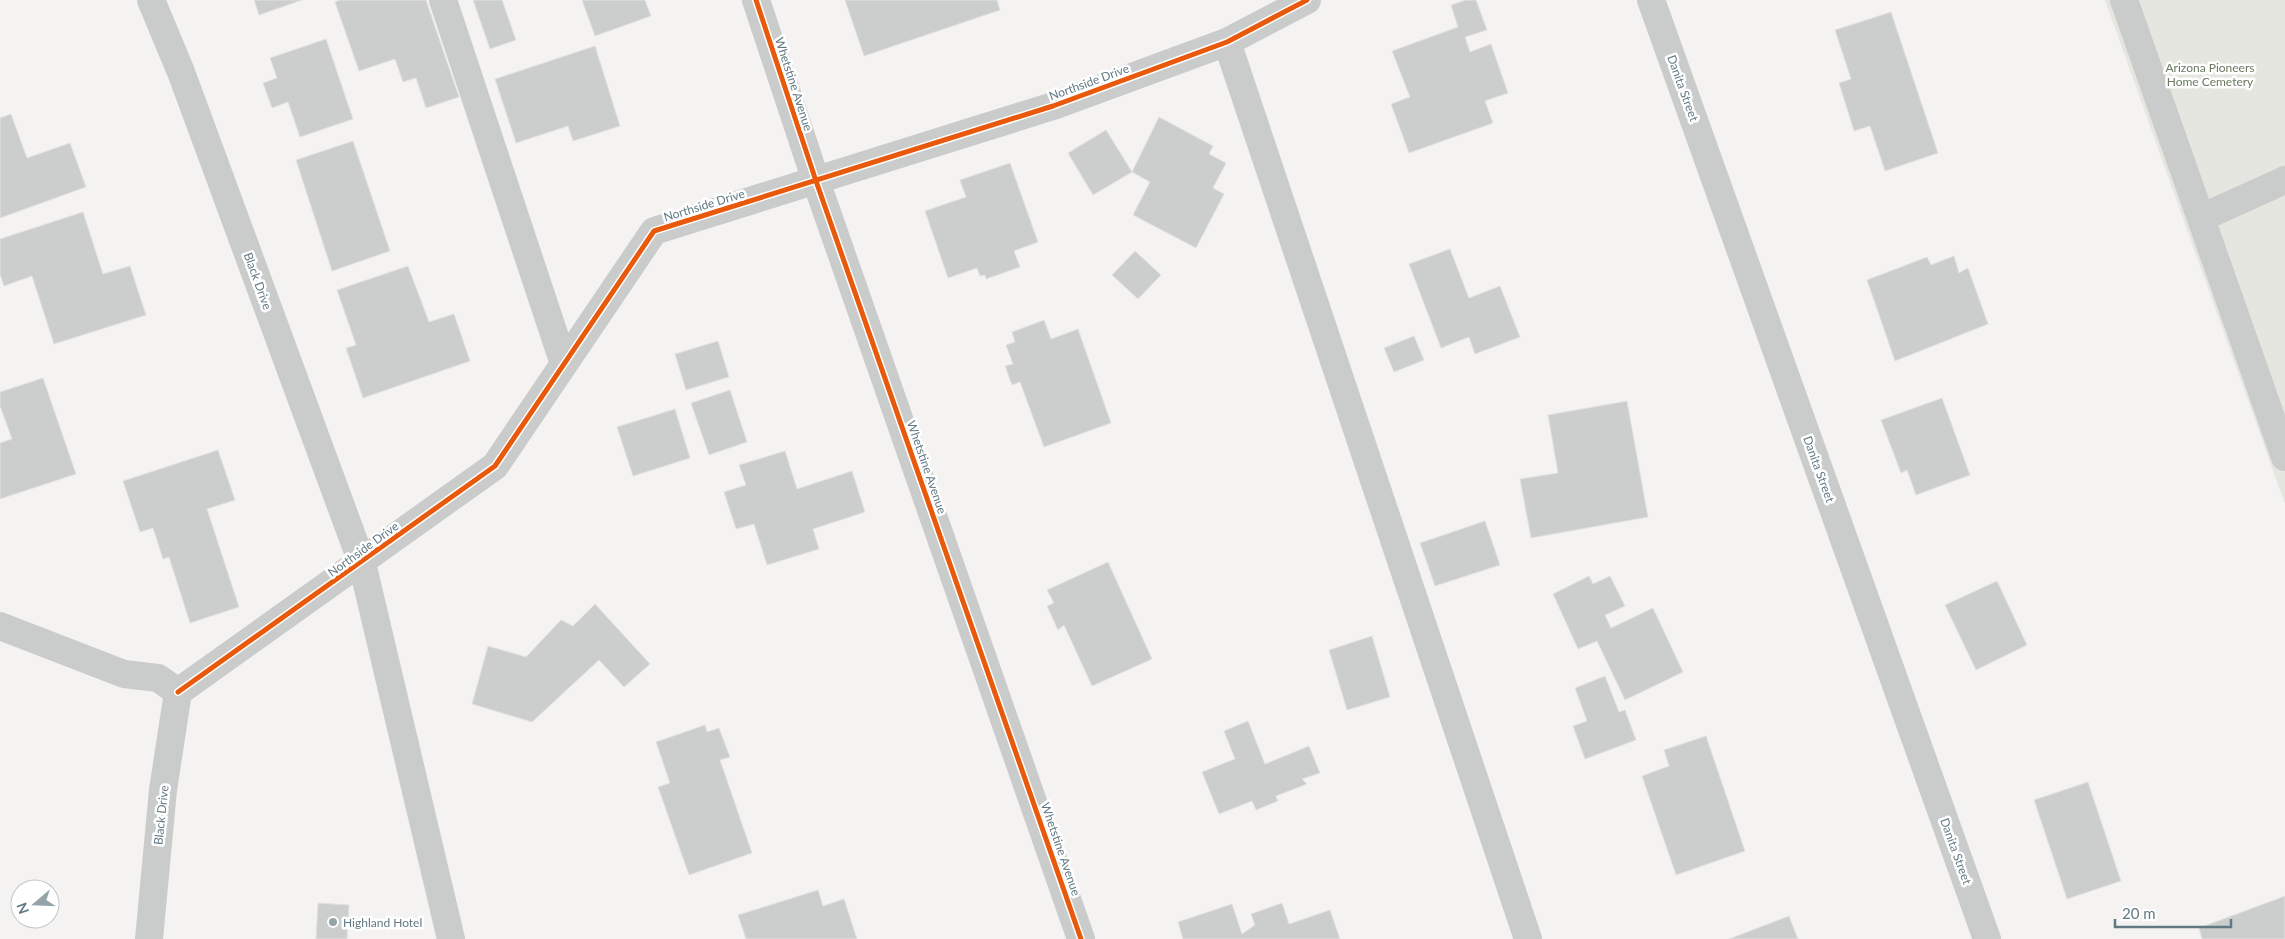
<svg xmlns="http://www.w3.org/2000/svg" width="2285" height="939" font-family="Lato,sans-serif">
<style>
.green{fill:#e4e6df}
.building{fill:#cccecd;stroke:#e2e2e1}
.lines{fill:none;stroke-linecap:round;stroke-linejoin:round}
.minor{stroke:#cacccc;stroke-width:28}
.cycleway-casing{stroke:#fff;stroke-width:8}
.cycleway{stroke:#e8590c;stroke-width:5}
.poi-dot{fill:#94a4aa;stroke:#fff;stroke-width:2}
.labels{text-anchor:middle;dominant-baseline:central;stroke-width:5;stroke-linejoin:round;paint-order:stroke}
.park-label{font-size:12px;fill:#697a61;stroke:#fff}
.street-label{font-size:12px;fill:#617983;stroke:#fff}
.poi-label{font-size:12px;fill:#617983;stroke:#fff;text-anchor:start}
</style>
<rect width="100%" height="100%" fill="#f4f3f1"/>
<path class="green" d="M2105,0H2285V504Z"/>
<path class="building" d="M254,0H302L259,15Z
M340,0H426L459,97L426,108L416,78L403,82L395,59L359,71L335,2Z
M473,0H502L516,40L490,49Z
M582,0H645L651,16L595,36Z
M845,0H997L1000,10L864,56Z
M1466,0H1476L1487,30L1465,37L1470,52L1491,44L1508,93L1485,101L1493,123L1409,153L1391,104L1410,97L1392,51L1458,27L1451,5Z
M1891,12L1938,153L1885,171L1870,126L1854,131L1839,83L1851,79L1835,30Z
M326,39L353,119L300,137L288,102L272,108L263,83L277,78L270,58Z
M595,46L620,126L573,141L568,126L516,143L495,79Z
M11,114L27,158L70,143L86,187L0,218V118Z
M1159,117L1213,146L1209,154L1226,163L1213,188L1224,194L1196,248L1133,215L1150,182L1132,172Z
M1106,130L1132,172L1093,195L1068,153Z
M353,141L390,251L332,271L296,160Z
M1010,163L1038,242L1014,251L1020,267L986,279L985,275L980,276L977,268L948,278L925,211L966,197L960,180Z
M83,212L103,274L130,266L146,315L54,344L32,276L4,286L0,274V239Z
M1450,249L1469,298L1500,286L1520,337L1475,354L1469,337L1441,348L1409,264Z
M1135,251L1161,275L1138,299L1112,275Z
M1954,256L1959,273L1968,268L1988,324L1895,361L1867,280L1927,257L1931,265Z
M408,266L429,322L454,314L470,361L363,398L346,348L356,345L337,290Z
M1044,320L1051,339L1078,329L1111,423L1044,447L1020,382L1012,385L1005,366L1013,364L1006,345L1015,342L1012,332Z
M1414,336L1424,360L1394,372L1384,348Z
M718,341L729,377L686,390L675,354Z
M43,378L76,474L0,499V443L12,439L0,406V392Z
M730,390L747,442L709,455L691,403Z
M1942,398L1970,475L1916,495L1907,470L1901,473L1881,420Z
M1627,401L1648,517L1531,538L1520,479L1558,473L1548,415Z
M675,409L690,458L633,476L617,427Z
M218,450L235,500L207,509L239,607L190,623L169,557L163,559L153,528L140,532L123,481Z
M785,451L797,489L852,471L865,512L813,529L819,549L767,565L754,524L736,529L724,492L746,485L739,465Z
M1485,521L1500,565L1435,586L1420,543Z
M1108,562L1152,659L1092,686L1064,625L1058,630L1047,606L1054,603L1047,590Z
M1589,576L1593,584L1610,576L1625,606L1605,615L1611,628L1653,608L1683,672L1625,700L1597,641L1578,649L1553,594Z
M1997,581L2027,645L1976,670L1945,605Z
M595,604L650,664L624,687L599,660L532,722L472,704L488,646L526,657L561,620L573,626Z
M1372,636L1390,697L1347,710L1329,650Z
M1605,676L1619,712L1625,710L1636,740L1585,759L1573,726L1587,721L1575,688Z
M1248,721L1265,764L1309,746L1320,773L1302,779L1307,784L1276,796L1278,801L1256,810L1252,801L1219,814L1202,772L1235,759L1224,731Z
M705,725L707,732L719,728L730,757L720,760L752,853L689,875L658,787L670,783L656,742Z
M1706,736L1745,851L1676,875L1642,776L1669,766L1664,750Z
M2088,782L2121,881L2067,899L2034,800Z
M818,890L823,906L844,899L857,939H746L738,915Z
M2285,896V939H2202L2199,928Z
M318,903L349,905L347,939H316Z
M1282,903L1289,924L1330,910L1340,939H1183L1178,922L1232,904L1242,934L1255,925L1251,914Z
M1789,916L1798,939H1729Z"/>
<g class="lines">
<path class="minor" d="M151,0L181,72L362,563L451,939
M443,0L564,364
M756,0L816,181L1081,939
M1651,0L1987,939
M2124,0L2285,457
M1227,42L1528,939
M2201,218L2285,180
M0,626L124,674L158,678L178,692
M178,692L495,466L654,231L1053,106L1227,42L1307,0
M149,939L163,790L178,692"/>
<g class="cycleway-casing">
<path id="cycleway" d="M756,0L816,181L1081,939
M178,692L495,466L654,231L1053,106L1227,42L1307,0"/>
</g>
<use href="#cycleway" class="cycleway"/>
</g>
<circle class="poi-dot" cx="333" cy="922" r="5"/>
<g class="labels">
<g class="park-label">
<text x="2210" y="67">Arizona Pioneers<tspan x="2210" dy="14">Home Cemetery</tspan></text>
</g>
<g class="street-label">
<text transform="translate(1089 82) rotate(-20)">Northside Drive</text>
<text transform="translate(794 84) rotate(72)">Whetstine Avenue</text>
<text transform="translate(1683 88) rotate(70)">Danita Street</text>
<text transform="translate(704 205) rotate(-17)">Northside Drive</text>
<text transform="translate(258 281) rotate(70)">Black Drive</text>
<text transform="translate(927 467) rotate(71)">Whetstine Avenue</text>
<text transform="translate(1819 469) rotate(70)">Danita Street</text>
<text transform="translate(363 549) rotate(-36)">Northside Drive</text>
<text transform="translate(161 815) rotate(-84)">Black Drive</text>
<text transform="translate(1061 849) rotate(71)">Whetstine Avenue</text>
<text transform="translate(1956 851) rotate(70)">Danita Street</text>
</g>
<g class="poi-label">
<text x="343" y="922">Highland Hotel</text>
</g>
</g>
<g transform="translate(35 904) rotate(251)"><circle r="24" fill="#ffffff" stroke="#c0c9cd"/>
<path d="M0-4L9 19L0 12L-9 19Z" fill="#94a4aa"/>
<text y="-8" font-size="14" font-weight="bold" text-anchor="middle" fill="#617983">N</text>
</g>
<path d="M2115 919v8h116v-8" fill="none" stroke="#617983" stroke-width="2.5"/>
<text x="2122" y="919" font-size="15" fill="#617983" stroke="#ffffff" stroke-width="4" paint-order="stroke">20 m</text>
</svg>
